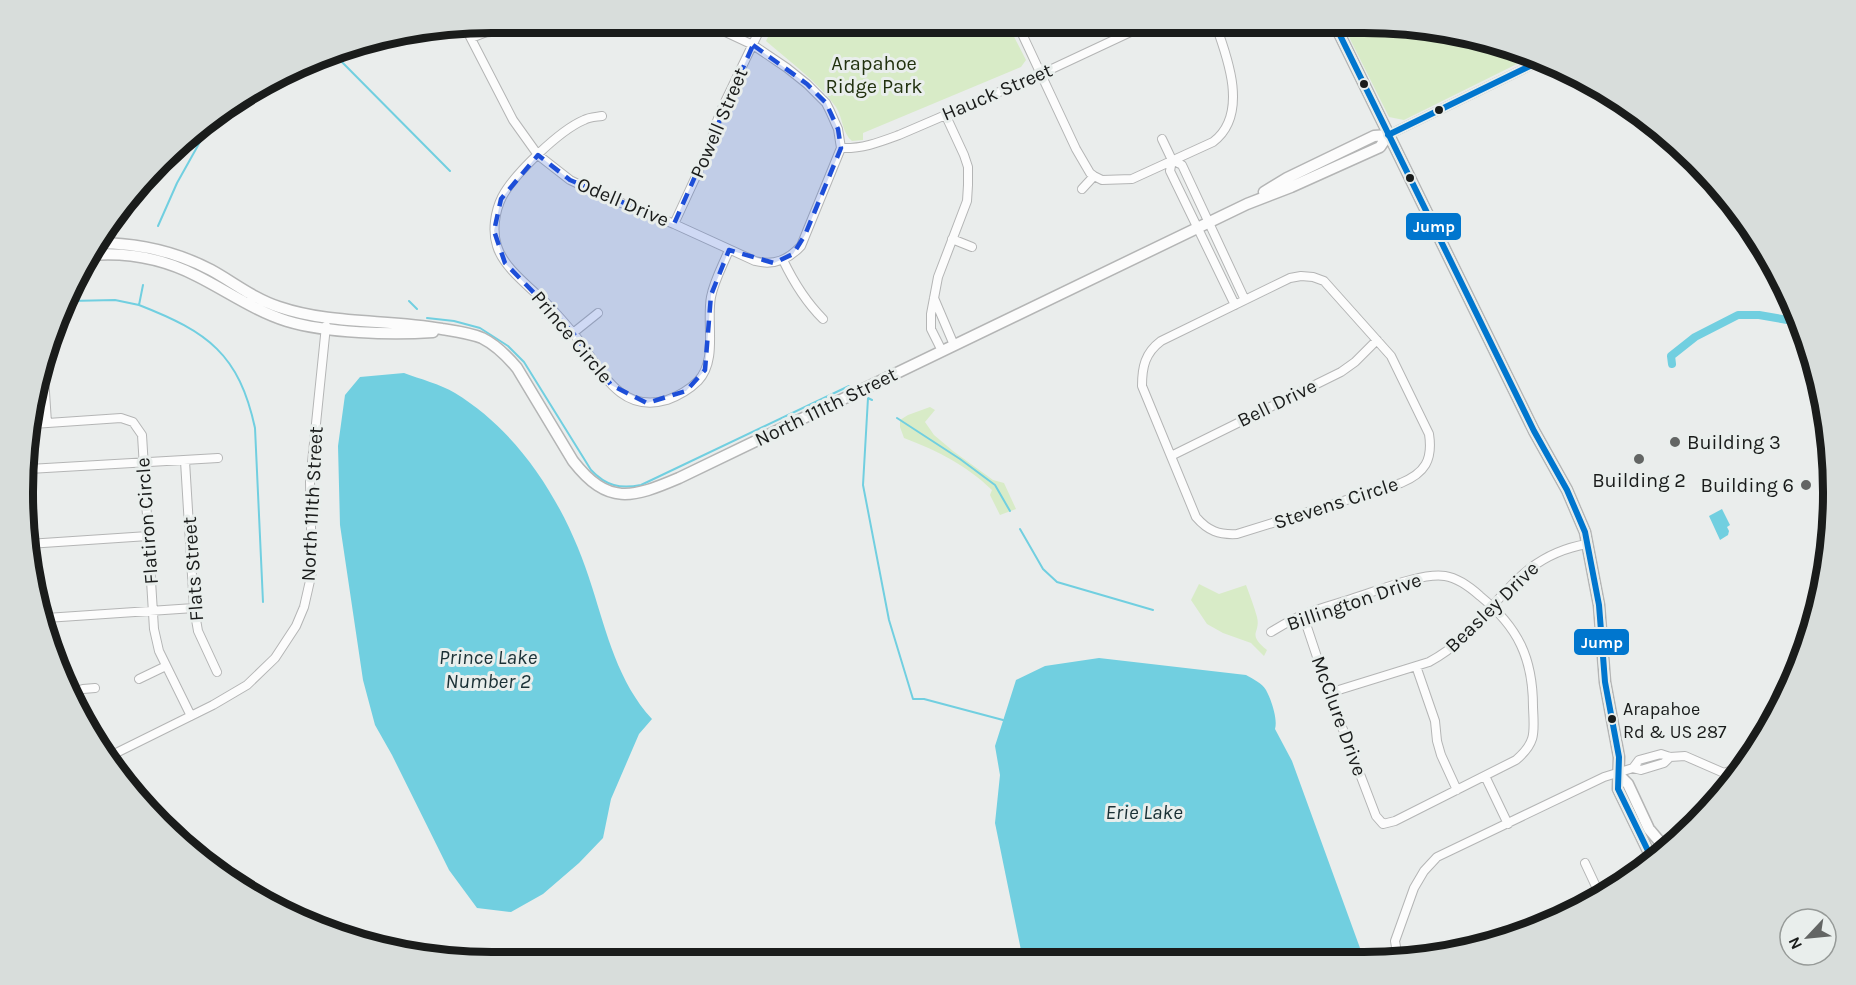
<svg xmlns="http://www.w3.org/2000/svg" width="1856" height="985" font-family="Karla,sans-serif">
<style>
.green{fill:#d8ebc7}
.water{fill:#71cfe0}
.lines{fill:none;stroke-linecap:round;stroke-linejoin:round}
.stream{stroke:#71cfe0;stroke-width:2}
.canal{stroke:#71cfe0;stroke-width:8}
.street-casing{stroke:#b4b5b5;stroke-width:10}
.secondary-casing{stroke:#b4b5b5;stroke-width:13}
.street{stroke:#fcfcfc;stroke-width:8}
.secondary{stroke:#fcfcfc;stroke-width:10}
.bus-1-casing{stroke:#e9eeec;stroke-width:10}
.bus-1{stroke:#0076ce;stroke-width:6}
.marked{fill:#1d4ed8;fill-opacity:0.2;stroke:#1d4ed8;stroke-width:4.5;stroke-dasharray:12 8;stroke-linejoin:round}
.bus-dot{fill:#1a1c1b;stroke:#e9eeec;stroke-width:2}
.poi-dot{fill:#636564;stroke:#e9eeec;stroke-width:2}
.labels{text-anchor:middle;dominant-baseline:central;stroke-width:6;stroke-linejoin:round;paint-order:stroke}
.bus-label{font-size:18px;fill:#1a1c1b;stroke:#e9eeec;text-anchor:start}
.park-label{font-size:20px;fill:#21310f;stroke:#e9eeec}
.street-label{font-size:20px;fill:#1a1c1b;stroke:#e9eeec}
.poi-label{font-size:20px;fill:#1a1c1b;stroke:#e9eeec;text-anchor:start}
.water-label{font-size:21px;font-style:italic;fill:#1a3035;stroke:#e9eeec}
.rim{fill:none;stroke:#1a1c1b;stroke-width:8}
.line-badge{stroke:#e9eeec;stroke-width:2}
.badge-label{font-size:16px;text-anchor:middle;font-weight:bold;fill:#fff}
</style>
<rect width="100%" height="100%" fill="#eaedec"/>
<path class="green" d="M775,23H1007L1026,60L1021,67L863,133V140L852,141C842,133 843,118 836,107C817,81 790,62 766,41Z
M1342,23H1394L1485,39L1531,57L1404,120L1389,117Z
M930,407L935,410L925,422L934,435L953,451L993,480L1004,483L1016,509L1000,515L990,495L992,490C966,465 938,451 904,438L900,427V420L908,415Z
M1199,584L1219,594L1246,585C1250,596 1254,606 1257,617C1261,634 1246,633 1267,650L1264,656L1251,643L1223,633L1207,624L1191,600Z"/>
<path class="water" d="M404,373C420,379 440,384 455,393C524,435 569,512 592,587C607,634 618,682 652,719L639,734L611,799L603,838L579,863L543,894L511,912L477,908L449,870L392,755L375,725L363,680L340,525L338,446L345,395L360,377Z
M1722,509L1730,525L1727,527L1729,531L1728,535L1720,540L1709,516Z
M1099,658L1246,675C1253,679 1262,683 1266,690C1271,699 1278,719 1275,729L1292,761L1364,959L1023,960L995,823L1000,775L995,746L1016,680L1045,666Z"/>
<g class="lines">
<path class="stream" d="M332,52L450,171
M158,226L177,183L215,115
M70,301L115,300L139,305L143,285
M409,301L417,309
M139,305C208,332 239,354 255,428L263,602
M427,318L454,321L480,328L508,346L524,362L591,470C606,486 620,489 641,485L849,386
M872,400L868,398L863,485L889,620L913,699H924L1003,720
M897,418L960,459L995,485L1010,511
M1020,529L1043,569L1057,582L1153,610"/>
<path class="canal" d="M1672,364L1671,356L1695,337L1738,315H1759L1799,322"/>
<g class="street-casing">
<path id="street" d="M1017,23L1076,149L1090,173L1094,176L1102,180L1132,179L1213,142C1249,115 1228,58 1215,23
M465,27L513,120L538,155L570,180L599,194L674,224L755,261C774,266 788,260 801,246L841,148L838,129L830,111L826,103L807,84L787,68L753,45L706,23
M471,38L510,23
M602,116C596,117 589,117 584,120C560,130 514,174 502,197C495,211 492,231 497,246C504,270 537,292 554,311C564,322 574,333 583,346C604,376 623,413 667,400C678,396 689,390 698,381C718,360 706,323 711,297C714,281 723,265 729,250
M1388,135L1540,61
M1162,139L1172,160L1170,171L1235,305
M841,148C862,149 880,142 899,135L1041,74L1150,23
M1172,160L1182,165L1245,300
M1082,189L1094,176
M674,224L710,146L715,126L723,106L763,23
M952,239L972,247
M783,260C794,283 805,301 823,319
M1301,276L1313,277L1324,281L1391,356L1429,434C1433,460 1425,473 1401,483L1237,534C1219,535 1208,531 1196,517L1142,386C1142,367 1145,353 1161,341L1290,278Z
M934,298L954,345
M573,333L598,313
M942,351L931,329V314L938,277L967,201L968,185V167L964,155L945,114
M43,361L47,423
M33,424L121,418L133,422L142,435L154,629L159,651L191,716
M1171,456L1341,372L1355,362L1377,340
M185,461L194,608L198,631L217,672
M29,469L218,458
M28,544L148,536
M46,618L194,608
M1271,632C1281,626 1292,619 1303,615C1319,608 1336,604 1351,599C1375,592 1422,572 1445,576C1458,578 1470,587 1480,596C1518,627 1533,658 1533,707C1534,732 1537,742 1516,760L1395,821L1383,824L1376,816L1329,693L1303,615
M1416,666L1435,721L1437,741L1441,755L1457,790
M139,679L166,666
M71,693L83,689L95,688
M1329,693L1429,662C1494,628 1505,558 1587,544
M110,756L213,705L247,685L275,658L296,626L304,607L312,572L310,482L326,326
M1633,768L1639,760L1661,754L1670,757L1685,756L1724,773L1738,768
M1485,776L1508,824
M1585,863L1600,895
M1398,959L1395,941L1414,888L1424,871L1437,857L1604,777L1633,768L1641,770L1664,763L1670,757"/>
</g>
<g class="secondary-casing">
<path id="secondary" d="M1334,23L1534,431L1567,490L1585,532L1599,605L1605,682L1619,757L1618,789L1652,859
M1264,192L1287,178L1374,136L1388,135
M96,243C137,243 175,251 211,270C233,282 254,299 279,307C332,325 388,319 442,329C455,331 470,333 482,338C496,345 507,356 517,368L573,461C608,506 632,498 679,478L1247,204L1291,187L1380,147L1388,135
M91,255C128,252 164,259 197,276C227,291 255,311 287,321C327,333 391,335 433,332
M1618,774L1628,784L1649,829L1665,848"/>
</g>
<use href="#street" class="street"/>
<use href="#secondary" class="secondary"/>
<g class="bus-1-casing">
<path id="bus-1" d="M1334,23L1534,431L1567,490L1585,532L1599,605L1605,682L1619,757L1618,789L1652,859
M1388,135L1540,61"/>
</g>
<use href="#bus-1" class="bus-1"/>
</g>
<path class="marked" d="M753,45L807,84L826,103L838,129L841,148L805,235L793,254L774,263L729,250L711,295L705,370L686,391L647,403L611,385L573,333L505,263L494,231L501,199L538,155L570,180L674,224Z"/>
<g class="bus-dot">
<circle cx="1364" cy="84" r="5"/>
<circle cx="1439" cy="110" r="5"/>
<circle cx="1410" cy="178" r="5"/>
<circle cx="1612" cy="719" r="5"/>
</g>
<g class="poi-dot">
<circle cx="1675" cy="442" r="6"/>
<circle cx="1639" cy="459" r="6"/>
<circle cx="1806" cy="485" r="6"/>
</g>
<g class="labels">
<g class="bus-label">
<text x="1623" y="709">Arapahoe<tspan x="1623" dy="23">Rd &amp; US 287</tspan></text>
</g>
<g class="park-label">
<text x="874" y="63">Arapahoe<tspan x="874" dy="23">Ridge Park</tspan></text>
</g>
<g class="street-label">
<text transform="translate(997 92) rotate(-23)">Hauck Street</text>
<text transform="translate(719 123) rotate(-67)">Powell Street</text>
<text transform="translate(623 202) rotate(23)">Odell Drive</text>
<text transform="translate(572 337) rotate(50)">Prince Circle</text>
<text transform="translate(1277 403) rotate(-26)">Bell Drive</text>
<text transform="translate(826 407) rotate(-26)">North 111th Street</text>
<text transform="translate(1336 503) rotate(-18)">Stevens Circle</text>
<text transform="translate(312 504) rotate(-87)">North 111th Street</text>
<text transform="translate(147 521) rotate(-94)">Flatiron Circle</text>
<text transform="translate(193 569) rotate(-94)">Flats Street</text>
<text transform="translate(1354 602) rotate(-19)">Billington Drive</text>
<text transform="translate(1492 607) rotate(-44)">Beasley Drive</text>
<text transform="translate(1339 716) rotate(70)">McClure Drive</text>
</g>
<g class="poi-label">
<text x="1687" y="442">Building 3</text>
<text x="1639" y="480" text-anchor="middle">Building 2</text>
<text x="1794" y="485" text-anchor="end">Building 6</text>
</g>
<g class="water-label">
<text x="488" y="657">Prince Lake<tspan x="488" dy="24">Number 2</tspan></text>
<text x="1144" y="812">Erie Lake</text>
</g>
</g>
<path d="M0 0H1856V985H0ZM492 33H1364A459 459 0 0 1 1823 492V493A459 459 0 0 1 1364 952H492A459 459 0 0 1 33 493V492A459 459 0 0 1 492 33Z" fill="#d8dddb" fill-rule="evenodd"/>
<path class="rim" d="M492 33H1364A459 459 0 0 1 1823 492V493A459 459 0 0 1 1364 952H492A459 459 0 0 1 33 493V492A459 459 0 0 1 492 33Z"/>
<g class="line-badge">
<rect x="1405" y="212" width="57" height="29" rx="6" fill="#0076ce"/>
<rect x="1573" y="628" width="57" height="28" rx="6" fill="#0076ce"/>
</g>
<g class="badge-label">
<text x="1434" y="232">Jump</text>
<text x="1602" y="648">Jump</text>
</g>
<g transform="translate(1808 937) rotate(244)"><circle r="28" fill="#e9eeec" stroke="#969a98" stroke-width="1.5"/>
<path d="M0-4.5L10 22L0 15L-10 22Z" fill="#636564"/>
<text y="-9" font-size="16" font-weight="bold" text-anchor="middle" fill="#1a1c1b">N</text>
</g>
</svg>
